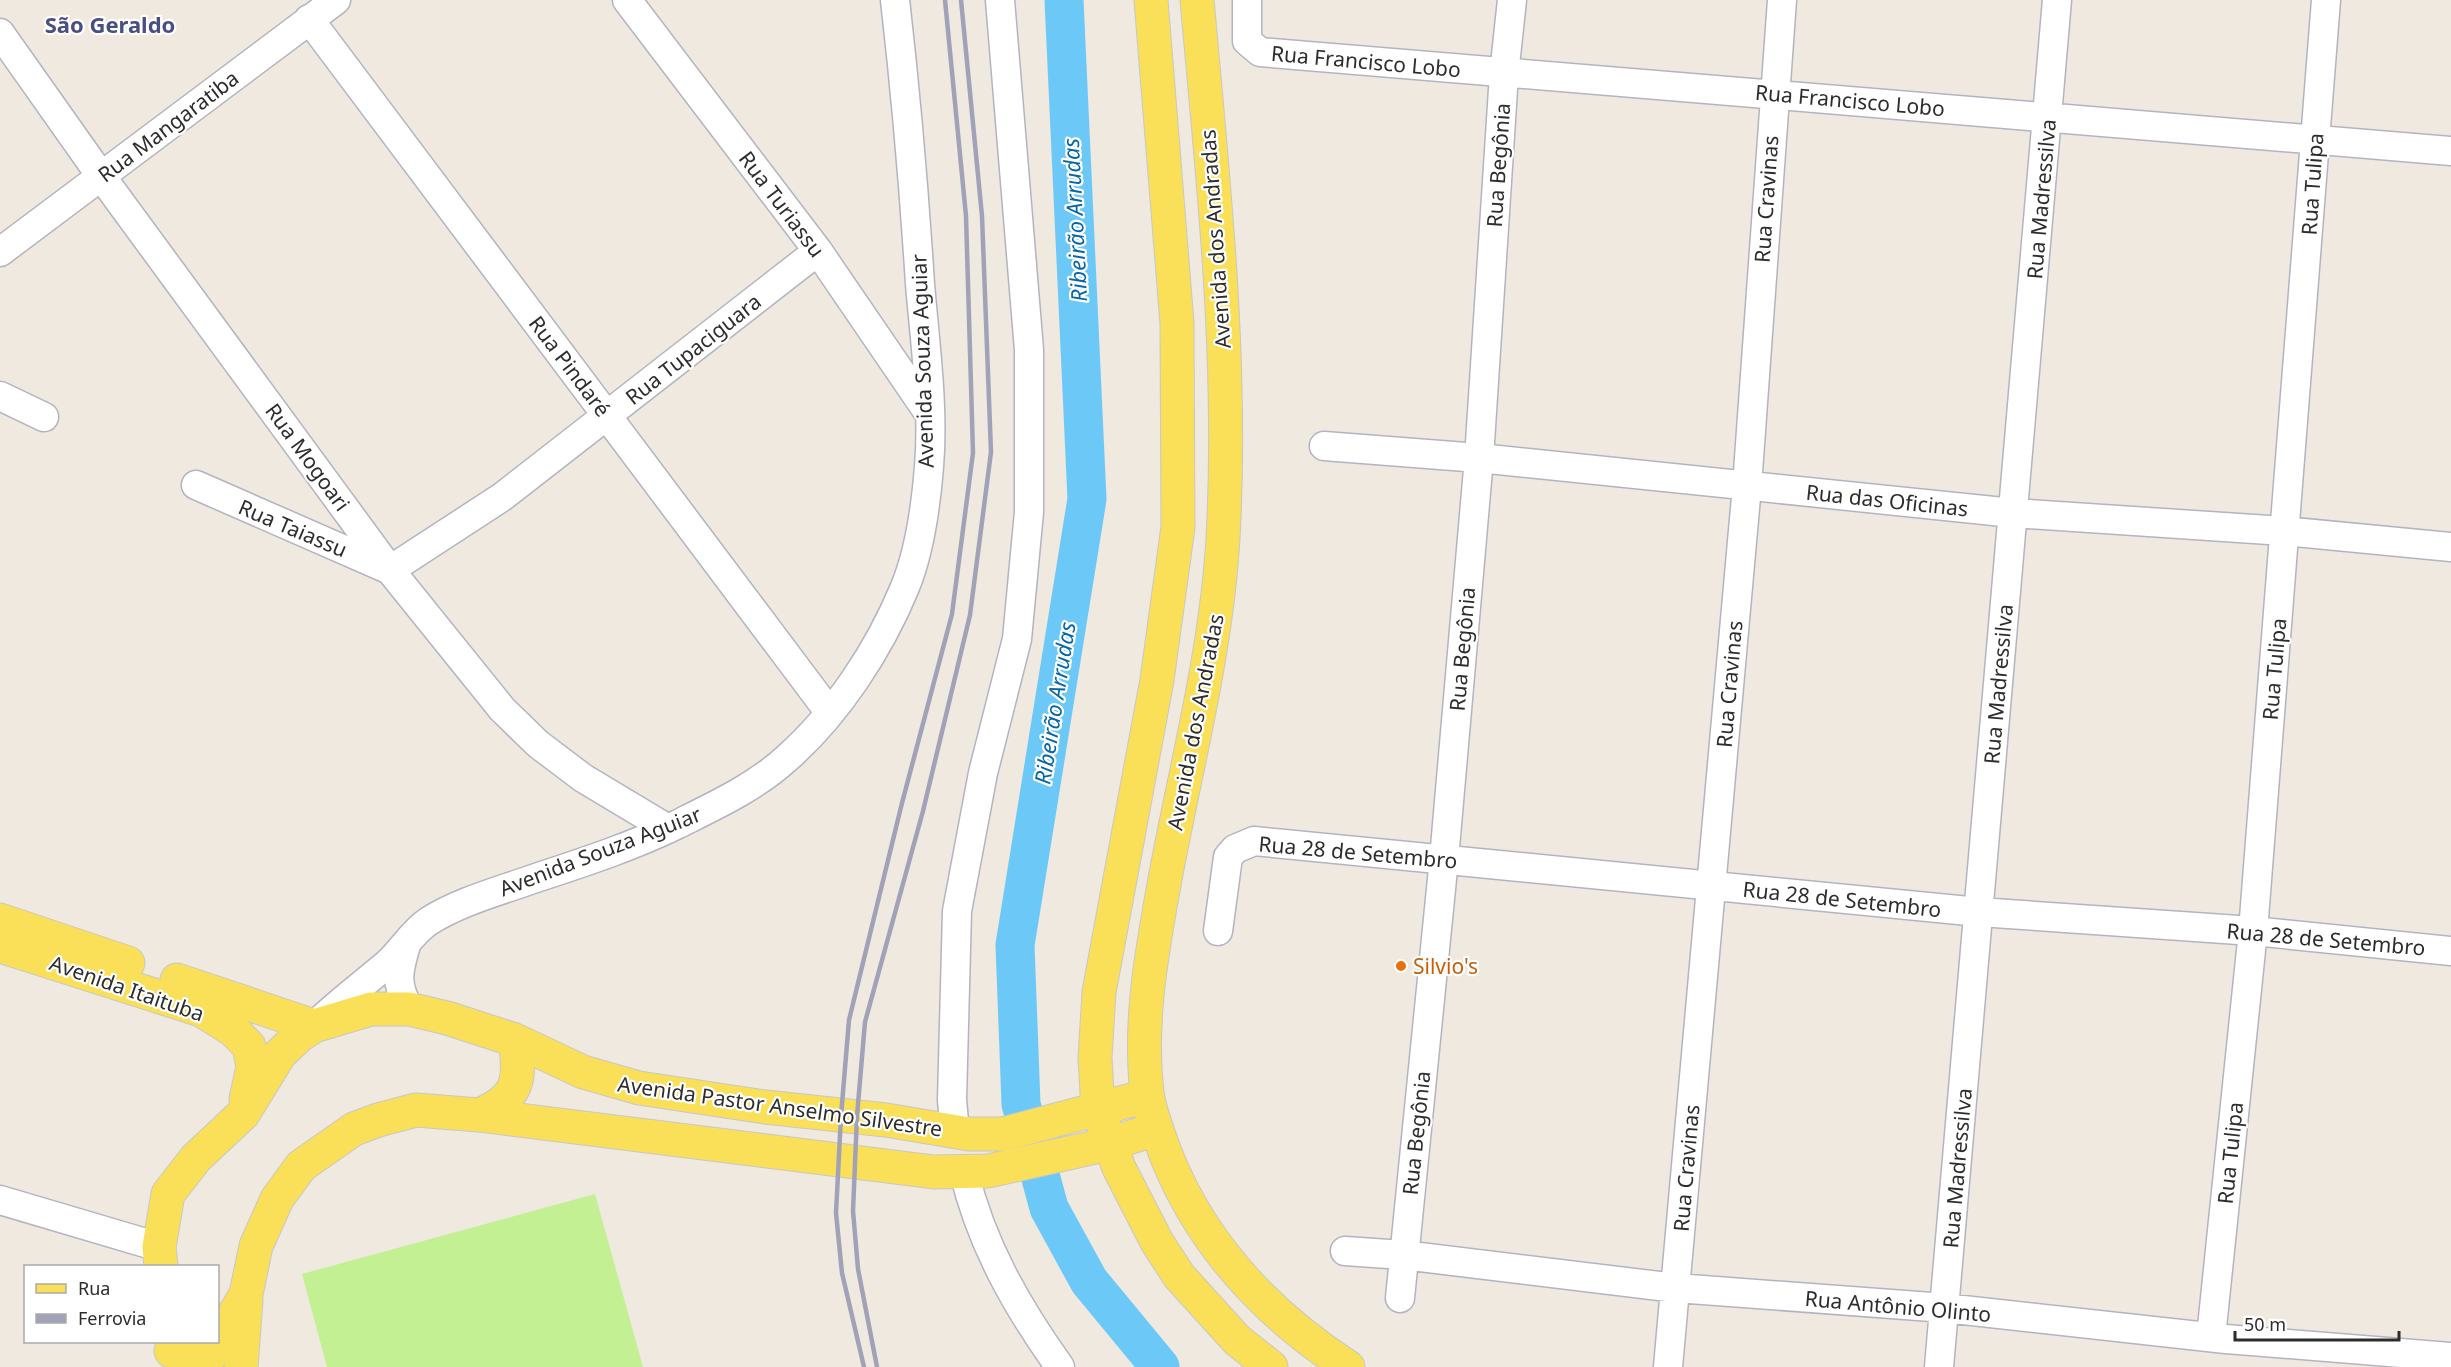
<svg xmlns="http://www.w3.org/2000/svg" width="2451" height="1367" font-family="'Noto Sans',sans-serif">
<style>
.pitch{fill:#c3f093}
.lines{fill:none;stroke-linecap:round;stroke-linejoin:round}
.river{stroke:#6cc9f7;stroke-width:39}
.minor-casing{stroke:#b3b4c1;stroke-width:31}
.major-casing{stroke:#c8c8c8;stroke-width:35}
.minor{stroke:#fff;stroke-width:28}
.major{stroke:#fadf59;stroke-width:33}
.rail{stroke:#a1a2b8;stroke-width:4.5}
.food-dot{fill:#e8710a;stroke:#fff;stroke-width:2}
.labels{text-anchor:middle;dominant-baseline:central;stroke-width:4.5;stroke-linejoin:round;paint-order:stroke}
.street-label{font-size:21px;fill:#2d2d2d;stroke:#fff}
.food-label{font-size:21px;fill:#c56008;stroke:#fff;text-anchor:start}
.neighbourhood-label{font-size:22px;font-weight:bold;fill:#495081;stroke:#fff}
.water-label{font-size:22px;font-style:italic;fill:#0466a9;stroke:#fff}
</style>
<rect width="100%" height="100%" fill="#efe9df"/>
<path class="pitch" d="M595,1194L643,1367H327L302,1274Z"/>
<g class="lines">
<path class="river" d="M1064,0L1087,499L1015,945L1021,1104L1049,1208L1089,1281L1160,1367"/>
<g class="minor-casing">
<path id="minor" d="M627,0L818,251L928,412
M1247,0V41L1260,52L2451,151
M309,19L830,713
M0,33L101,176L390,570L502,709L538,744L583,778L668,829
M0,252L336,0
M0,396L44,417
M1324,446L1479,458L2013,513L2284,531L2451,547
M196,485L390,570L502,497L818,251
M1218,931L1228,857L1235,849L1254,841L1979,912L2253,931L2451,951
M406,945C398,972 395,983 409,1009
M314,1026C337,1004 362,985 386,965C402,951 412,932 429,921C459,902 496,892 530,880C578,864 629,848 676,825C714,806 754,788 786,759C837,714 879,650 905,587C919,553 926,504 929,467C934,407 925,344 920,284C914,189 906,95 895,0
M955,1132L952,1100L957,911L983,773L1017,639L1029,512V350L1000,0
M964,1172C981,1244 1017,1307 1060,1367
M0,1200L159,1247
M1345,1251L1403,1255L1676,1288L1945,1308L2226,1339L2451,1357
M1400,1298L1444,859L1479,458L1504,74L1512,0
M2211,1337L2253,931L2326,0
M1668,1367L1747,486L1782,0
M1939,1367L2057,0"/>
</g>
<g class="major-casing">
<path id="major" d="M1151,0L1177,323L1178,527L1157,680L1099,992L1095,1058L1098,1110L1119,1168L1157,1242L1179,1276L1237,1340L1271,1367
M1197,0C1213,179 1233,359 1223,538C1216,658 1184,773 1163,890C1151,957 1139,1024 1147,1093C1150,1114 1159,1135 1166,1155C1202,1245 1268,1315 1348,1367
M0,920L128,963
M0,946L201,1010L233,1030L249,1046L253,1067L246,1099
M177,980L314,1026
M479,1115C519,1098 521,1080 515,1040
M161,1266L159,1247L168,1194L196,1158L243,1114L280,1054L300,1035L314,1026L371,1009H409L447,1018L515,1040L583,1072L639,1088L765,1107L886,1120L969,1134H1003L1147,1096
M171,1351L199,1361L210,1356L246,1294L256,1246L277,1199L301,1166L354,1129L378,1120L416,1110L479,1115L934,1172L988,1171L1109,1144L1156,1129
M241,1367L246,1300"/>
</g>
<use href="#minor" class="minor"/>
<use href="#major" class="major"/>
<path class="rail" d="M864,1367L842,1273L836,1213L841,1116L849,1020L902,803L952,614L973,453L966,216L945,0
M877,1367L858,1269L853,1211L857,1116L865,1022L923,811L970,615L991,452L982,216L961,0"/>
</g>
<circle class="food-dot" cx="1401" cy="966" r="6"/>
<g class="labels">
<g class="street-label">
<text transform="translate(1366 61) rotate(5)">Rua Francisco Lobo</text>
<text transform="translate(1850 100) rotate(5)">Rua Francisco Lobo</text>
<text transform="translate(168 126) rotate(-37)">Rua Mangaratiba</text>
<text transform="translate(1498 165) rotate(-86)">Rua Begônia</text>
<text transform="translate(2312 184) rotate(-86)">Rua Tulipa</text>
<text transform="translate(1766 199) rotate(-86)">Rua Cravinas</text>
<text transform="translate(2041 199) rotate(-85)">Rua Madressilva</text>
<text transform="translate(782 204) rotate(53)">Rua Turiassu</text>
<text transform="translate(1215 239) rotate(-94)">Avenida dos Andradas</text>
<text transform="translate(693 349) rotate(-38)">Rua Tupaciguara</text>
<text transform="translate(922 361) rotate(-92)">Avenida Souza Aguiar</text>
<text transform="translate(570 366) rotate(53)">Rua Pindaré</text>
<text transform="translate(308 457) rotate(54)">Rua Mogoari</text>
<text transform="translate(1887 500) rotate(6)">Rua das Oficinas</text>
<text transform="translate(293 528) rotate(23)">Rua Taiassu</text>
<text transform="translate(1462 649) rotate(-85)">Rua Begônia</text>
<text transform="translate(2274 669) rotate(-85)">Rua Tulipa</text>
<text transform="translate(1729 684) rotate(-85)">Rua Cravinas</text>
<text transform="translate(1998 684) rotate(-85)">Rua Madressilva</text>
<text transform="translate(1195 722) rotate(-79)">Avenida dos Andradas</text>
<text transform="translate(600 851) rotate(-21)">Avenida Souza Aguiar</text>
<text transform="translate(1358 852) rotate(5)">Rua 28 de Setembro</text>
<text transform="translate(1842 899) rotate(6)">Rua 28 de Setembro</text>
<text transform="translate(2326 939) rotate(5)">Rua 28 de Setembro</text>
<text transform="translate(127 988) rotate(19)">Avenida Itaituba</text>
<text transform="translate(780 1106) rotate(8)">Avenida Pastor Anselmo Silvestre</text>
<text transform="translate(1416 1133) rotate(-84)">Rua Begônia</text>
<text transform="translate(2230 1153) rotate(-84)">Rua Tulipa</text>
<text transform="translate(1686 1168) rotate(-85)">Rua Cravinas</text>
<text transform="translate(1957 1168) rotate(-85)">Rua Madressilva</text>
<text transform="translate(1898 1306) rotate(5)">Rua Antônio Olinto</text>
</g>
<g class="food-label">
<text x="1413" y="966">Silvio's</text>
</g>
<g class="neighbourhood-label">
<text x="110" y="24">São Geraldo</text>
</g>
<g class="water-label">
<text transform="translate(1074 220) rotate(-93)">Ribeirão Arrudas</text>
<text transform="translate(1054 703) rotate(-81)">Ribeirão Arrudas</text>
</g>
</g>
<rect x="24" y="1265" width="195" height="78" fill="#ffffff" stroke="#ababab" stroke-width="1.5"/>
<rect x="36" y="1284" width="30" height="9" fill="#fadf59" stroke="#ababab" stroke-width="1.5"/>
<text x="78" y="1295" font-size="18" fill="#2d2d2d">Rua</text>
<rect x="36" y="1314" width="30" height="9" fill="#a1a2b8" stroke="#ababab" stroke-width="1.5"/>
<text x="78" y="1325" font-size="18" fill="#2d2d2d">Ferrovia</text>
<path d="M2235 1331v9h164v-9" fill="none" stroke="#2d2d2d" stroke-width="3"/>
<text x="2244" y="1331" font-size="18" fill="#2d2d2d" stroke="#ffffff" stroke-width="4.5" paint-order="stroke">50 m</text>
</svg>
